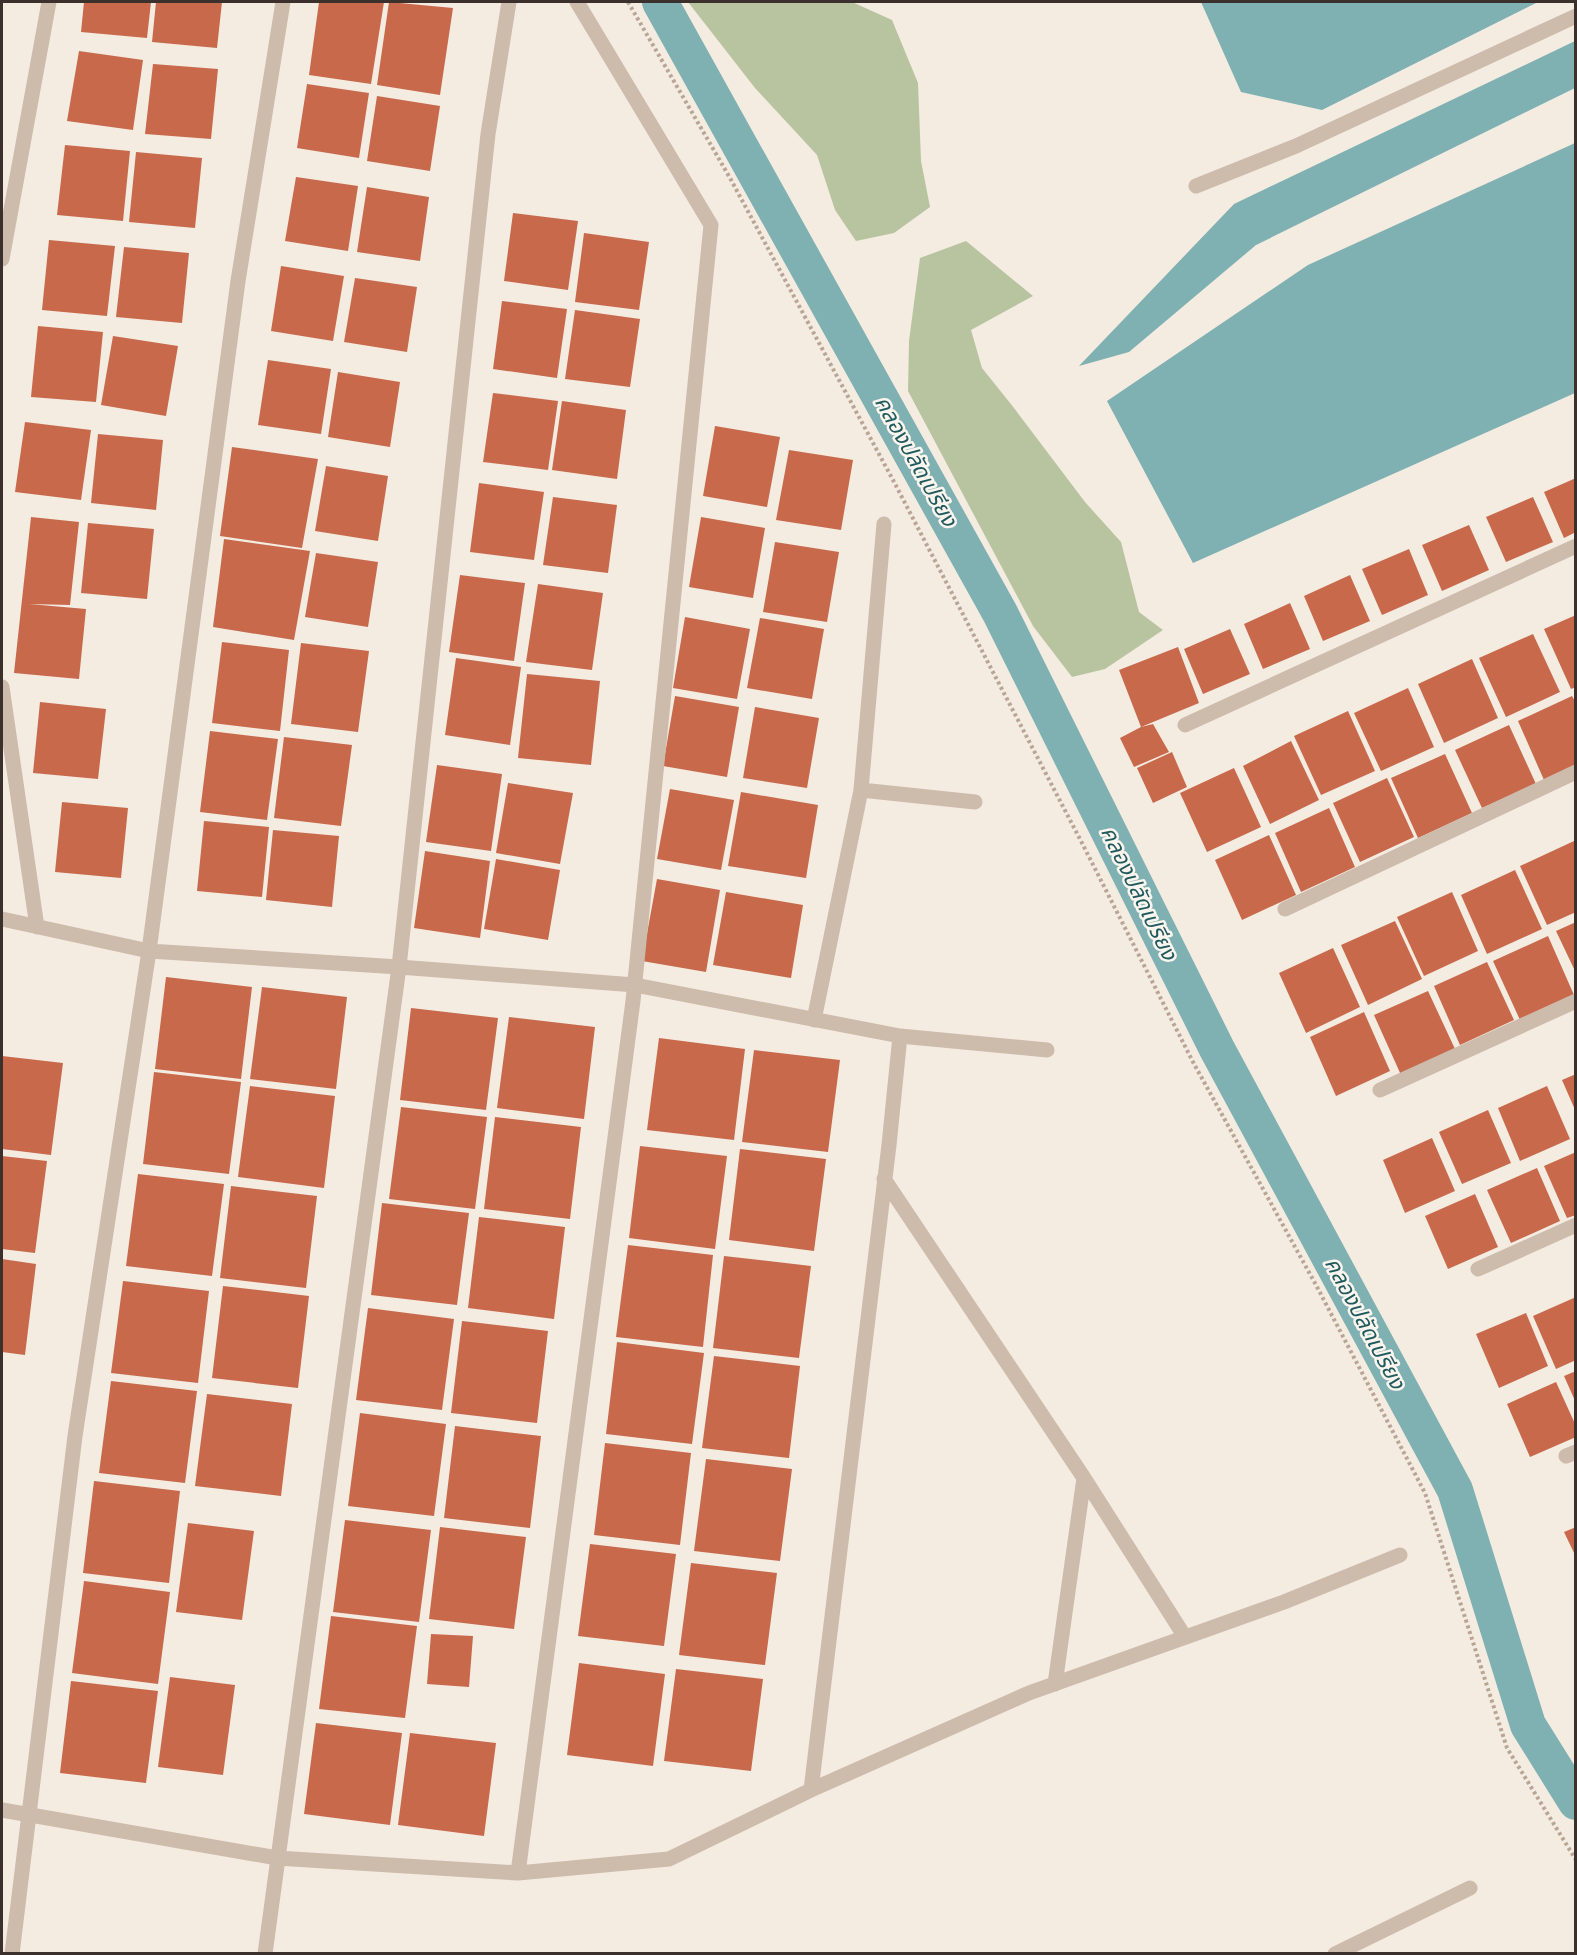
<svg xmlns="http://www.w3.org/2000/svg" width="1577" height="1955" font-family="'Fira Sans','Noto Sans Thai',sans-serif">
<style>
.green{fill:#b8c4a0}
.water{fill:#7fb0b2}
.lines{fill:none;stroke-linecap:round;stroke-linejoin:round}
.canal{stroke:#7fb0b2;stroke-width:36}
.building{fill:#c8694b}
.path{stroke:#b9a596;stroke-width:4;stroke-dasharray:3 3;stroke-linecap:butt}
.minor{stroke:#cdbbac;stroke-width:15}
.labels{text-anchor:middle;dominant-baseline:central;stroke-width:5;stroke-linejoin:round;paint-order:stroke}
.water-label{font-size:22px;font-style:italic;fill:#1f5a5e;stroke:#fbf5ee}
</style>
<rect width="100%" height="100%" fill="#f4ebe1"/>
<path class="green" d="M688,2H852L892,20L918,83L921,161L930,207L894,233L856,241L835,210L817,155L755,88Z
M966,241L1033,296L971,330L982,368L1014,408L1085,502L1121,542L1139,612L1163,630L1105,669L1072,677L1033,626L908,391L909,341L920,258Z"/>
<path class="water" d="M1201,2H1538L1322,110L1241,92Z
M1575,41V88L1256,245L1129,352L1079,366L1234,204Z
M1575,143V393L1193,563L1107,401L1308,265Z"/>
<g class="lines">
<path class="canal" d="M660,2L1000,613L1217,1049L1455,1490L1528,1725L1576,1802"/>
</g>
<path class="building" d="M84,2H151L147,38L81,32Z
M156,2H222L217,48L152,42Z
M319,2H384L371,84L309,75Z
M389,2L453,8L440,95L377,85Z
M79,51L143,60L133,130L67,121Z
M153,64L218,69L211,139L145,134Z
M307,84L369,93L359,158L297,148Z
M377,96L440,106L430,171L367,161Z
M65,145L130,151L123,221L57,215Z
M136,152L202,158L195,228L129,222Z
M296,177L358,186L348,251L285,241Z
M367,187L429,197L420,261L357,252Z
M513,213L578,221L568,290L504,281Z
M584,233L649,242L639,310L575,302Z
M49,240L115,246L107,316L42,310Z
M124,247L189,253L182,323L116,317Z
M281,266L344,276L333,341L271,331Z
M355,278L417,287L407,352L344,342Z
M502,301L567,309L557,378L493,369Z
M575,310L640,319L630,387L565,379Z
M38,326L103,332L96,402L31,397Z
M113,336L178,346L166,416L101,405Z
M268,360L331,369L321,434L258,425Z
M338,372L400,382L390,447L328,437Z
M493,393L558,401L548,470L483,462Z
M562,401L626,410L617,479L552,470Z
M25,422L91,430L81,500L15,492Z
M715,426L780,437L767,507L703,496Z
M98,434L163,440L156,510L91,503Z
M232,447L318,459L302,548L220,536Z
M789,450L853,460L841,530L776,520Z
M326,466L388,476L378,541L315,531Z
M1576,478V532L1564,538L1544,492Z
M479,483L544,492L534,560L470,552Z
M553,497L617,505L608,573L543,565Z
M1533,497L1553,542L1506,562L1486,517Z
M31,517L79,522L70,605L29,604L86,609L79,679L14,673Z
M701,517L765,528L753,598L689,587Z
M88,523L154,529L147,599L81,593Z
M1469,525L1489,570L1442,591L1422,545Z
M224,539L310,551L294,640L213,627Z
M775,542L839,552L827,622L763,612Z
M1409,549L1428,595L1382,615L1362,569Z
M316,553L378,562L368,627L305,617Z
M460,575L525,583L514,661L449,652Z
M1350,575L1370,621L1323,641L1304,596Z
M538,584L603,593L592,670L526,662Z
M1290,603L1310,649L1263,669L1244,624Z
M1576,615V687L1571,689L1544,629Z
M685,617L750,629L737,699L673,688Z
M760,618L824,629L812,699L747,688Z
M1230,629L1250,674L1203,694L1184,649Z
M1533,634L1560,692L1506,717L1479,658Z
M222,642L289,650L280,731L212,723Z
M301,643L369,651L358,732L291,724Z
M1178,647L1199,703L1141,727L1119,670Z
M456,658L521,667L510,745L445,735Z
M1472,659L1498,718L1444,743L1418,684Z
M527,674L600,681L591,765L518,758Z
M1408,688L1434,747L1381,771L1354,713Z
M675,696L739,707L727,777L663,766Z
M1572,696L1576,703V766L1544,780L1518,721Z
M40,702L106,709L98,779L33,773Z
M755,707L819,718L807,788L743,778Z
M1348,711L1375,771L1321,795L1294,736Z
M1153,724L1169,752L1134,767L1120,738L1141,727Z
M1509,725L1536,784L1482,808L1455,750Z
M210,731L278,739L267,820L200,812Z
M284,737L352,745L341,826L274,818Z
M1291,741L1319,800L1270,824L1243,766Z
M1172,752L1187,787L1153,803L1137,768Z
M1445,754L1472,813L1418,838L1391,778Z
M437,765L502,774L491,851L426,842Z
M1234,768L1261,827L1207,852L1180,793Z
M1387,778L1414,837L1360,862L1333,803Z
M508,783L573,793L560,864L496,853Z
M670,789L734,800L721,870L657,859Z
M741,792L818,805L806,878L728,866Z
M62,802L128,808L121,878L55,872Z
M1329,808L1355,867L1301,892L1275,833Z
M204,821L269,827L262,897L197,891Z
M273,830L339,836L332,907L266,900Z
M1269,835L1296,895L1242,920L1215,860Z
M1574,841L1576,912L1547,925L1520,866Z
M425,851L490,861L480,938L414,928Z
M496,859L560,870L548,940L484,929Z
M1515,870L1542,929L1487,954L1461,895Z
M657,879L720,890L706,972L642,961Z
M726,892L803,905L791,978L713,965Z
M1452,892L1478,951L1424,976L1397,917Z
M1395,921L1422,979L1368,1005L1341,945Z
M1576,922V973L1556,931Z
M1548,936L1574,995L1520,1020L1493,961Z
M1333,948L1360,1007L1306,1033L1279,973Z
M1487,962L1514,1020L1460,1045L1434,986Z
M166,977L252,987L241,1079L155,1069Z
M262,987L347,997L336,1089L250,1079Z
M1428,991L1455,1049L1401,1075L1374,1015Z
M411,1008L498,1018L486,1110L400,1100Z
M1364,1012L1390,1071L1336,1096L1310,1037Z
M509,1017L595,1027L584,1119L497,1108Z
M659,1038L745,1049L734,1140L647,1130Z
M754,1050L840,1060L828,1152L742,1142Z
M2,1056L63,1063L51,1155L2,1149Z
M154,1072L241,1082L229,1174L143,1164Z
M1576,1074V1112L1562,1080Z
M250,1086L335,1096L324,1188L238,1177Z
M1547,1086L1570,1139L1520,1161L1498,1108Z
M401,1107L487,1117L475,1209L389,1199Z
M1488,1110L1511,1163L1462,1184L1439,1132Z
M495,1117L581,1127L570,1219L484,1209Z
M1432,1138L1455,1191L1405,1213L1383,1160Z
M640,1146L727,1156L715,1249L629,1238Z
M740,1149L826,1159L814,1251L729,1240Z
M1576,1152V1215L1567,1218L1544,1166Z
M2,1156L47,1161L35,1253L2,1249Z
M1537,1168L1560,1221L1511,1243L1487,1190Z
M138,1174L224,1184L212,1276L126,1266Z
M231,1186L317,1196L306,1288L220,1278Z
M1475,1194L1498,1247L1448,1269L1425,1216Z
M382,1203L469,1213L457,1305L371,1295Z
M479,1217L565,1227L554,1319L468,1308Z
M628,1245L713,1255L703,1347L616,1337Z
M724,1256L811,1266L799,1358L713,1348Z
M2,1259L36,1264L25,1355L2,1352Z
M123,1281L209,1291L198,1383L111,1373Z
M223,1286L309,1296L298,1388L212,1378Z
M1576,1297V1360L1556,1369L1533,1316Z
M368,1308L454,1319L442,1410L356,1400Z
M1526,1313L1548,1366L1499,1388L1476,1334Z
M462,1321L548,1331L537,1423L451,1413Z
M617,1342L704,1353L692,1444L606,1434Z
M714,1356L800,1366L789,1458L702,1448Z
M1576,1371V1403L1564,1376Z
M111,1381L197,1391L185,1483L99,1473Z
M1556,1382L1576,1426V1437L1530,1457L1507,1404Z
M207,1394L292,1404L281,1496L195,1486Z
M360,1413L446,1424L434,1516L348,1506Z
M455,1426L541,1436L530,1528L444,1518Z
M605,1443L691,1453L680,1545L594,1535Z
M706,1459L792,1469L780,1561L694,1551Z
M94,1481L180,1491L169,1583L83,1573Z
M345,1520L431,1530L419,1622L333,1612Z
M188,1523L254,1531L242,1620L176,1612Z
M440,1527L526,1537L514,1629L429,1619Z
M1576,1527V1557L1564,1532Z
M590,1544L676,1554L664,1646L578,1636Z
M691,1563L777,1573L765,1665L679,1655Z
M84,1581L170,1592L158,1684L72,1673Z
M331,1616L417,1626L405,1718L319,1709Z
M431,1634L473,1636L469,1687L427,1684Z
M579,1663L665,1674L653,1766L567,1755Z
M676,1669L763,1679L751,1771L664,1761Z
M170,1677L235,1685L223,1775L158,1767Z
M71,1681L158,1691L146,1783L60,1773Z
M316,1723L402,1733L390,1825L304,1814Z
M410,1733L496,1743L484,1836L398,1825Z"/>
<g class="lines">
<path class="path" d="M628,2L730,178L893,480L1082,843L1193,1062L1316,1285L1425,1493L1507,1748L1576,1860"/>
<path class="minor" d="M577,2L711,225L633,1001L518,1873L669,1859L811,1790L1029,1693L1284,1602L1400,1555
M1196,186L1296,146L1576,16
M2,259L49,2
M2,687L37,927
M1185,725L1576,546
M861,790L975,802
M1285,909L1576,772
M2,919L149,951L399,967L635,985L900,1036
M814,1020L861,790L884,524
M1380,1090L1576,1001
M884,1179L1084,1478L1055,1684
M1478,1269L1576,1225
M1566,1456L1576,1452
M1084,1478L1185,1637
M811,1790L889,1145L900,1036L1047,1050
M2,1810L277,1858L518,1873
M12,1954L75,1436L149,951L238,281L283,2
M265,1954L399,967L488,134L509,2
M1335,1954L1470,1888"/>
</g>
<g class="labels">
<g class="water-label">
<text transform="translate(916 461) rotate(61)">คลองปลัดเปรียง</text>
<text transform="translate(1139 893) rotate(64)">คลองปลัดเปรียง</text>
<text transform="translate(1365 1323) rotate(62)">คลองปลัดเปรียง</text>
</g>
</g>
<rect width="1577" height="1955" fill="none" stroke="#3b302b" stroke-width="6"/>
</svg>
